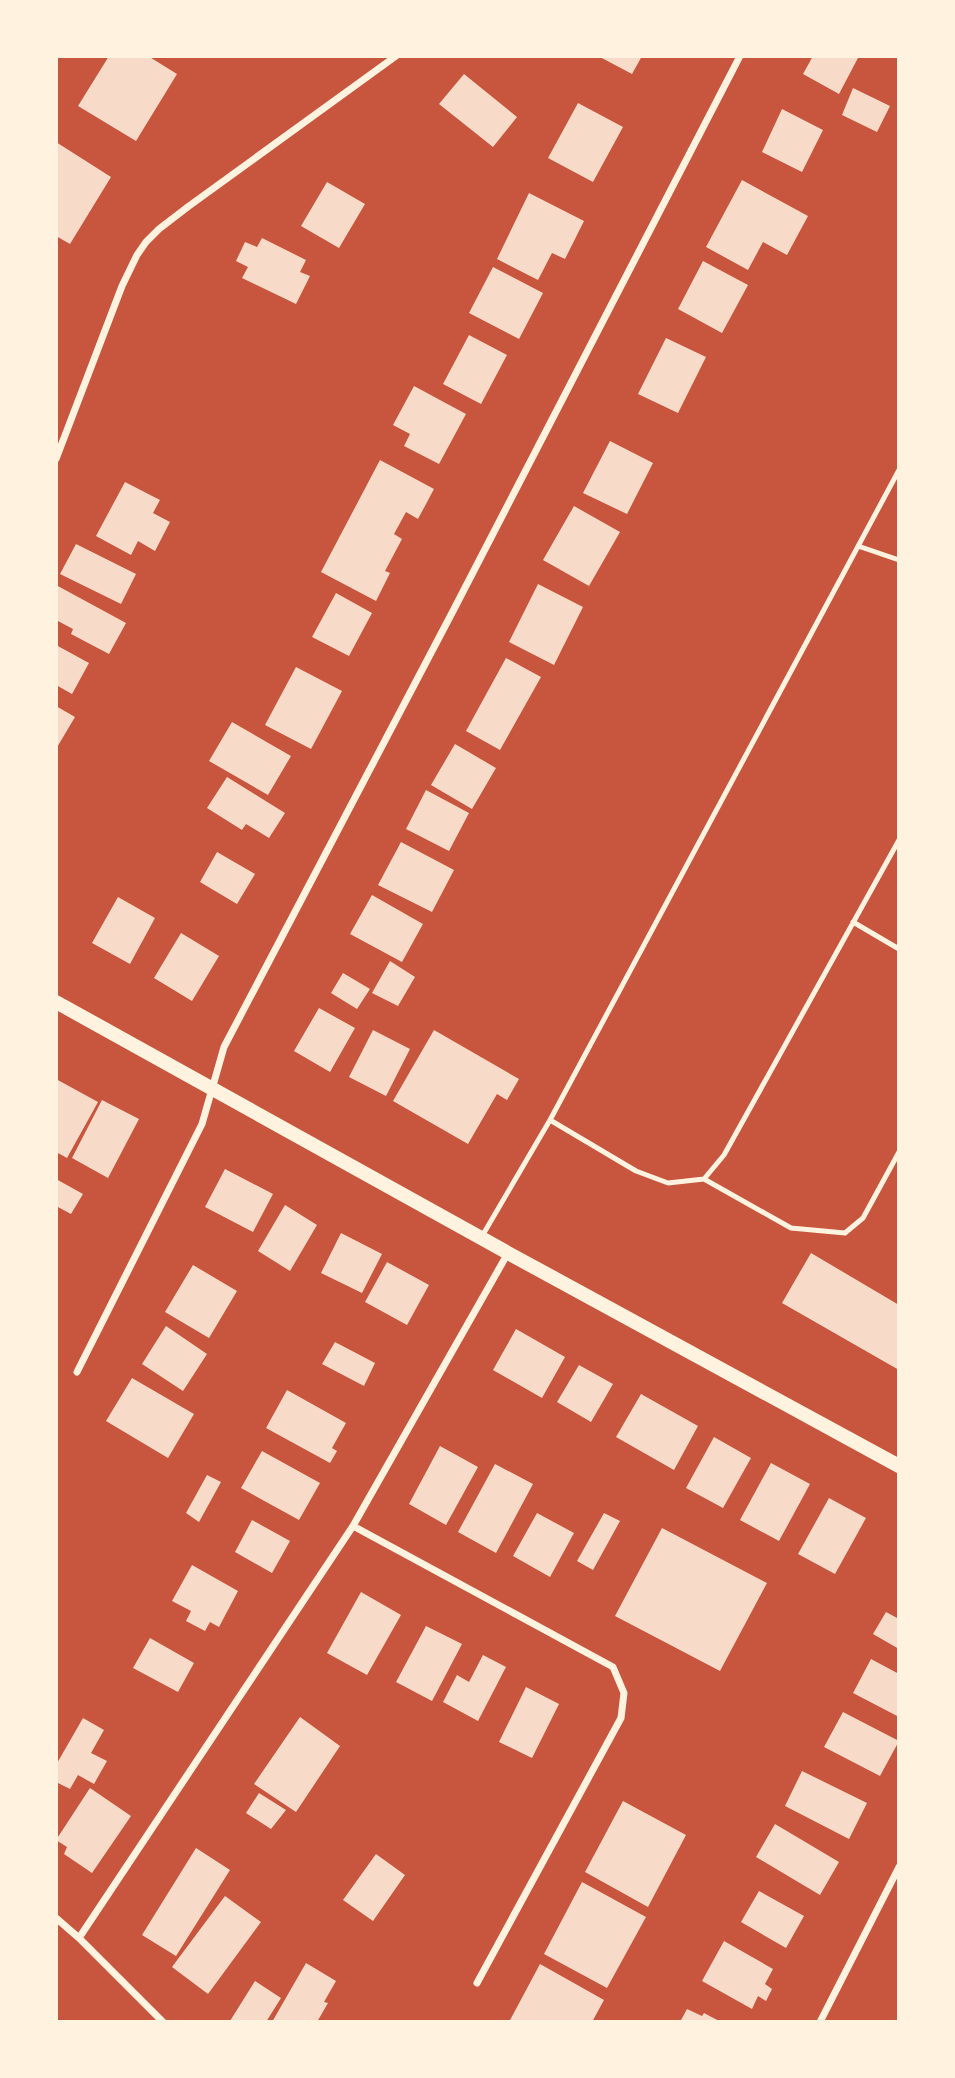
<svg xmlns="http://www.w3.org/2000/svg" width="955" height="2078" font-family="Signika,sans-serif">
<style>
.building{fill:#f7dbc8}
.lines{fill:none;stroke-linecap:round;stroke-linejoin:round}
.service{stroke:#fff3e0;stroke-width:5}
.minor{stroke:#fff3e0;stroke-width:7}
.secondary{stroke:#fff3e0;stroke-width:14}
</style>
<rect width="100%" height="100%" fill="#c8553d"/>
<path class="building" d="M109,56H148L177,74L136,141L78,106Z
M598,56H642L632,74Z
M813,56H859L839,94L803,74Z
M464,74L517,117L493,147L439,104Z
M853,88L890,106L877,132L842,115Z
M578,103L623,127L593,182L548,158Z
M782,109L823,130L802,172L762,152Z
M56,142L111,177L70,244L56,236Z
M742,180L808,216L787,255L763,242L748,270L706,247Z
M327,182L365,204L339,248L301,226Z
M529,193L584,221L565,259L552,253L538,280L497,259Z
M262,238L306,260L300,272L310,276L296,304L242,278L248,267L236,261L245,242L257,247Z
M703,261L748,285L722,333L678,309Z
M493,267L543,293L519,339L469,313Z
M469,335L507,355L481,404L443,384Z
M666,338L706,357L678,413L638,394Z
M414,386L466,414L439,464L404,446L410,434L393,425Z
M610,441L653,463L627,514L583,493Z
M380,460L434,489L418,519L406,512L394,534L402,539L385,571L390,573L376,601L321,572Z
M125,482L160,500L153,513L170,522L155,551L138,541L131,555L96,536Z
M574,506L620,532L589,586L543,560Z
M76,544L136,574L121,604L60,574Z
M538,584L583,607L554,665L509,642Z
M56,585L126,623L109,654L71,634L73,629L56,620Z
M336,593L372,613L349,656L312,637Z
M56,645L89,663L72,694L56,685Z
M506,658L541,677L500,750L466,731Z
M296,667L342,691L311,749L265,725Z
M56,706L75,717L56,749Z
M232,722L291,756L268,795L209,761Z
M455,744L496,768L472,809L431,785Z
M227,777L285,813L269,838L246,824L242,830L207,808Z
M426,790L469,813L449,851L406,829Z
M401,842L454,870L432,912L378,885Z
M217,852L255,874L237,904L200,882Z
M372,895L423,924L402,962L350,934Z
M118,897L155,918L130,964L92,943Z
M181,933L219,956L192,1001L154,978Z
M390,961L415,977L398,1006L372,993Z
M343,973L370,989L357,1009L331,993Z
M319,1008L355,1028L330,1072L294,1051Z
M373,1030L410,1049L386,1096L349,1077Z
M434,1030L519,1079L507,1100L497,1094L468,1144L393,1101Z
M56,1079L98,1102L67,1158L56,1152Z
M102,1100L139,1119L108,1178L72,1158Z
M225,1169L273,1194L253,1232L205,1207Z
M56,1179L83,1194L71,1214L56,1206Z
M285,1205L317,1225L290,1271L258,1251Z
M341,1233L382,1254L362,1293L321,1273Z
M811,1253L899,1305V1370L782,1303Z
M387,1262L429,1285L407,1325L365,1302Z
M193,1265L237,1291L209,1338L165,1312Z
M166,1326L207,1354L183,1391L142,1364Z
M516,1329L565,1357L542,1398L493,1370Z
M335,1342L375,1363L364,1386L322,1364Z
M579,1365L613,1384L591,1422L557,1402Z
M132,1378L194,1414L168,1458L106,1421Z
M287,1390L346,1423L332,1448L337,1451L330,1463L266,1428Z
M641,1394L698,1426L674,1470L616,1437Z
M714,1437L751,1458L723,1508L686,1488Z
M440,1446L478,1467L446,1525L409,1504Z
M262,1451L320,1483L299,1520L241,1488Z
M771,1463L810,1484L779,1541L740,1520Z
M495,1464L533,1484L496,1553L458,1532Z
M207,1475L221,1482L199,1522L186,1513Z
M829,1498L866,1518L835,1574L798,1554Z
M537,1513L574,1533L550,1577L513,1556Z
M604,1513L620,1521L593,1570L577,1561Z
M252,1520L290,1541L272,1573L235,1552Z
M662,1528L767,1583L720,1671L615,1616Z
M192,1565L238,1591L219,1627L210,1622L205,1631L186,1621L191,1611L172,1601Z
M361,1592L401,1615L367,1675L327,1653Z
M886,1612L899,1619V1649L873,1634Z
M426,1626L462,1644L432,1701L396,1682Z
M150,1638L194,1663L178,1692L133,1668Z
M483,1655L506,1667L478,1721L443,1702L457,1675L469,1682Z
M871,1659L899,1674V1717L853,1693Z
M526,1687L559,1704L532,1758L499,1742Z
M843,1712L899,1741L880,1776L824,1747Z
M300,1717L340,1746L296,1812L254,1784Z
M83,1718L104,1730L91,1753L107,1761L94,1784L78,1775L70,1789L56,1782V1765Z
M802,1771L867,1803L849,1839L785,1806Z
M90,1788L131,1816L92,1873L64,1854L67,1847L56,1840Z
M259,1793L286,1810L271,1829L246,1813Z
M623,1801L686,1835L648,1907L585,1872Z
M775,1824L839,1862L820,1895L756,1857Z
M196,1848L230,1870L176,1956L142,1935Z
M376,1854L405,1875L373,1921L343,1900Z
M582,1882L646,1917L607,1988L544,1954Z
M759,1891L804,1916L786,1948L741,1922Z
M225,1896L261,1922L208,1994L172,1967Z
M724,1941L773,1969L765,1984L772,1989L766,2001L758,1996L752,2009L702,1981Z
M306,1963L336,1981L324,2002L328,2003L317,2022H272Z
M540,1964L604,2000L592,2022H509Z
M255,1981L281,1998L266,2022H232L230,2021Z
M687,2009L702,2016L704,2013L721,2022H680Z"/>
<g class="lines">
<path class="service" d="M858,546L899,560
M853,922L899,949
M550,1120L636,1171L668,1183L704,1179L724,1155L899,840
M704,1179L791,1228L845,1233L863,1218L899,1152
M481,1238L550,1120L899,470"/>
<path class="minor" d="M56,459L122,286L137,255L146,242L159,229L189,206L396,56
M77,1372L202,1124L224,1047L453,611L740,56
M353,1526L613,1667L624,1693L621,1718L477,1983
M56,1918L79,1938L163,2022
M79,1938L353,1526L508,1253
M820,2022L899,1867"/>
<path class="secondary" d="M56,1002L508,1253L899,1466"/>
</g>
<rect width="955" height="2078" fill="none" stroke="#fff3e0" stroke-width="116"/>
</svg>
